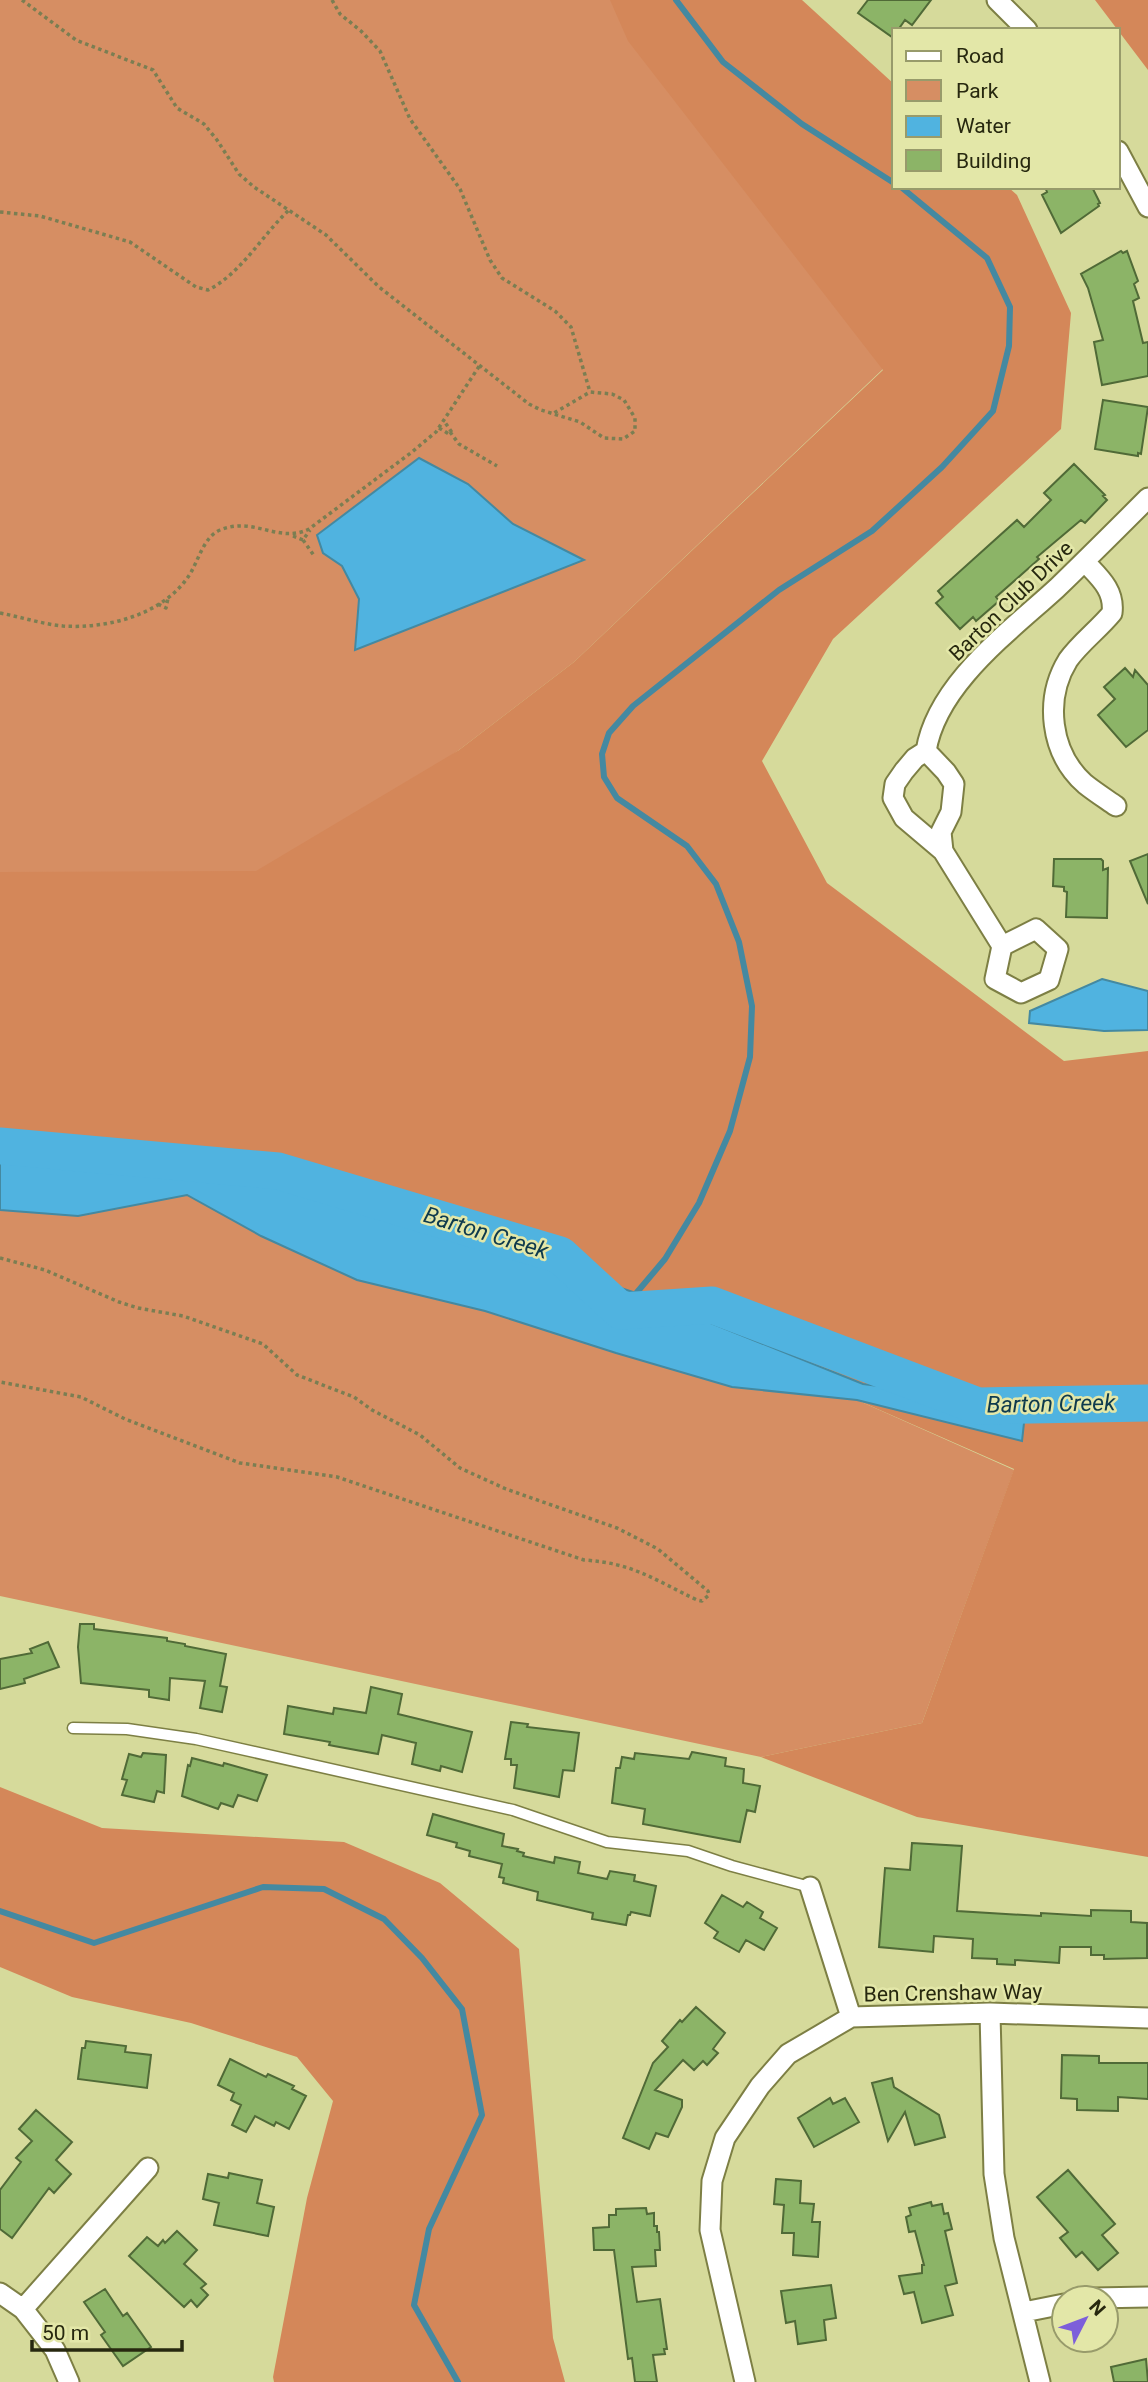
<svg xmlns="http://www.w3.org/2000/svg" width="1148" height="2382" font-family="Roboto,sans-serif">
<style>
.green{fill:#d68e63}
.forest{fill:#d48759}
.water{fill:#50b3e0;stroke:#4489a1;stroke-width:2}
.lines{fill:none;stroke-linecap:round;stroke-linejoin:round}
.stream{stroke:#4489a1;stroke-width:6}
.river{stroke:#50b3e0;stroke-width:37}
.building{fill:#8cb467;stroke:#506a37;stroke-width:2}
.lane-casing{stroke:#7d7f44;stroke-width:13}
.street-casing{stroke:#7d7f44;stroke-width:23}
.path{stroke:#7b7e52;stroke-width:3.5;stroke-dasharray:3.5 3.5;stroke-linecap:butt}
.lane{stroke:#fff;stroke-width:10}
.street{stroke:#fff;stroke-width:19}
.labels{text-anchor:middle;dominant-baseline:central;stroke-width:5;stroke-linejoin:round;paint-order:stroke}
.street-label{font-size:21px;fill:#27280f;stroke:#e3e7a8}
.water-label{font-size:23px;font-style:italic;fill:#0e3a4d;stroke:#e3e7a8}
</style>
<rect width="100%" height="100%" fill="#d6da9b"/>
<path class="green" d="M0,0H712L883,369L574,662L459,750L175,954L0,974Z
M0,1128L397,1203L730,1334L857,1400L1014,1470L922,1723L761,1757L0,1596Z"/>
<path class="forest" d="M610,0H802L894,84V187H1008L1017,195L1071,313L1061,429L833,639L762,761L827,883L1064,1061L1148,1051V1857L917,1817L761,1757L922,1723L1014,1469L857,1400L730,1334L397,1203L0,1128V872L256,871L459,750L574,662L883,370L628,41Z
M1095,0H1148V70Z
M0,1787L102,1828L344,1842L440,1883L519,1949L553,2338L565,2382H274L273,2377L307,2198L333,2101L297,2057L191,2023L72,1997L0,1967Z"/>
<path class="water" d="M419,458L468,484L513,524L584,560L355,650L359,599L342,566L323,553L317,535Z
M1102,979L1148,991V1030L1104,1031L1029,1023L1030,1011Z
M0,1149L104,1152L264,1182L502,1249L636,1293L863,1384L1026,1405L1022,1441L857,1400L732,1387L616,1353L485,1311L357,1280L261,1236L187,1195L78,1216L0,1210Z"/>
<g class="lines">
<path class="stream" d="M676,0L723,62L802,124L894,183
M633,1297L665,1259L699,1203L730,1131L750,1057L752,1006L739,942L716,884L687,846L617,798L604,777L602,754L609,733L633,706L779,590L872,531L942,467L993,411L1009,346L1010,307L987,258L901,187
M0,1911L94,1943L263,1887L324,1889L384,1919L422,1958L462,2009L482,2115L429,2229L414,2305L458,2382"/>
<path class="river" d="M0,1146L278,1171L560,1255L621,1311L712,1305L978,1406L1148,1403"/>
</g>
<path class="building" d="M868,0H931L912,25L905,20L898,30H894L892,37L858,13Z
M1045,187H1092L1100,203L1098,204L1099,206L1061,233L1042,195L1047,192Z
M1121,251L1123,253L1127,251L1138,281L1134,284L1139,298L1133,301L1143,343L1148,342V376L1102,385L1094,342L1103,340L1088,288L1081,274Z
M1103,400L1148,407L1141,454L1138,453V456L1095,449Z
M1074,464L1105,495L1103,496L1107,500L1085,523L1081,520L1037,557L1039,559L996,597L999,601L976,621L973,617L960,629L936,603L943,597L938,591L1017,520L1024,527L1051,500L1044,493Z
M1125,668L1133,677L1135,670L1148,685V730L1126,747L1098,715L1115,699L1104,687Z
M1148,854V904L1130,861Z
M1054,859H1101L1103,861V870L1108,868L1107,918L1066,917L1067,892L1064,891V887L1053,886Z
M80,1624H94V1629L167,1638V1641L185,1644V1646L226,1654L220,1686L227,1687L222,1712L200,1708L205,1681L170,1678L169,1700L149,1697V1690L81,1683L78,1647Z
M48,1642L59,1667L24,1679L25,1683L0,1689V1659L32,1653L30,1649Z
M371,1687L402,1694L398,1714L472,1732L462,1772L441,1766L440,1771L412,1764L416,1743L382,1735L378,1754L334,1746L329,1745L330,1742L284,1734L288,1706L333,1714L334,1708L366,1713Z
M511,1722L528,1724L527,1727L579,1733L574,1771L563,1770L559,1797L514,1788L517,1765H511V1759H505Z
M692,1752L726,1758L725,1766L744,1769L743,1783L760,1786L755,1812L747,1810L740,1842L643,1824L645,1809L612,1803L616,1768H620L622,1757L634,1759L635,1753L689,1759Z
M143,1753L166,1755L164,1793L157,1791L154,1802L122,1795L127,1780L122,1779L129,1754L141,1757Z
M192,1758L223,1766L224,1763L267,1775L257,1801L238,1795L233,1807L221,1803L218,1809L182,1796L188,1765L190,1766Z
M433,1814L504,1834L502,1846L518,1849L517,1851L524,1853L523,1856L554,1863L555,1857L580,1862L578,1873L607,1879L610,1871L635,1875L634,1881L656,1886L650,1916L631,1912L630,1915H628L626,1925L592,1919L593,1913L537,1900L538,1892L503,1883L504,1878L499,1877L502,1864L469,1856L470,1851L456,1847L457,1843L427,1835Z
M912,1843L962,1846L957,1911L1041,1916V1913L1091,1916V1910L1131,1911V1922L1147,1923V1958L1104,1959V1955H1091V1947H1060L1059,1963L1015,1960V1965L997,1964V1959L972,1958L973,1939L934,1936L933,1952L879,1947L885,1868L910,1870Z
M722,1895L743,1907L747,1902L763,1912L760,1918L777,1928L764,1950L746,1940L739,1952L714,1938L718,1932L705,1923Z
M696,2007L725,2033L713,2049L718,2053L707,2065L703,2061L694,2070L683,2060L655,2090L682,2100V2107L668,2137L656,2133L649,2149L623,2138L653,2063L668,2047L662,2041L680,2020L682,2022Z
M86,2041L126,2046L125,2052L151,2055L147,2088L78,2079L82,2048H85Z
M1062,2055L1099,2056V2063H1148V2099L1118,2097V2111L1077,2110V2099L1061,2098Z
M230,2059L266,2077L268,2074L294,2086L292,2089L306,2096L289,2129L276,2122L274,2126L255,2116L246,2132L232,2125L241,2105L231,2100L234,2093L218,2085Z
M892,2078L894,2087L939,2115L945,2137L915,2145L905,2112L888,2141L872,2083Z
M830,2098L833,2104L845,2098L859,2122L814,2147L798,2118Z
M36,2110L72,2142L56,2160L71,2174L54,2193L49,2188L12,2238L0,2229V2190L21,2162L16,2158L32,2141L19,2129Z
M1068,2170L1115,2224L1102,2235L1118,2253L1098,2270L1082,2252L1076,2257L1060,2238L1068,2232L1037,2197Z
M229,2173L262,2180L257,2203L274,2207L268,2236L214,2225L219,2203L203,2199L208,2174L228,2178Z
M776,2179L801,2181L800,2203L814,2204L812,2222H820L818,2257L793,2255L794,2233H782L784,2205L774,2204Z
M931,2202L932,2206L942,2204L944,2214L948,2213L952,2229L945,2231L957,2283L945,2286L953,2315L922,2323L914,2292L904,2294L899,2276L922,2273V2265H924L915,2231L909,2232L906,2217L911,2215L909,2208Z
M646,2208L647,2214L654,2213V2226H657V2232H659L660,2250H655L656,2266L632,2267L637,2302L660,2299L667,2349H664L665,2354L653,2355L657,2382H635L632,2358L628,2359L614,2250H594L593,2228L609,2227V2215H616V2209Z
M177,2231L197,2250L184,2264L206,2284L201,2288L208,2295L197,2307L191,2300L184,2307L129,2256L147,2237L158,2246L163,2240L165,2243Z
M831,2285L836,2318L824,2320L826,2340L798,2344L795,2321L786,2323L781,2291Z
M105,2289L123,2316L127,2313L151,2347L123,2366L101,2335L105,2332L84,2302Z
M1146,2359L1148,2382H1114L1111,2367Z"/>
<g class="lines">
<g class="lane-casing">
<path id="lane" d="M73,1728L127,1729L196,1739L513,1810L607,1842L688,1851L732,1866L810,1887"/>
</g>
<g class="street-casing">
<path id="street" d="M997,0L1027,30
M1118,151L1148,207
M1085,562C1099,577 1115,590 1112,613C1099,629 1080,643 1068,660C1044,699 1050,753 1085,784C1095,792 1106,799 1116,806
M926,751L946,772L954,784L951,812L941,832L943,851
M1002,946L1036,929L1058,949L1049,980L1021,993L995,979L1002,946L943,851L904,818L893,798L895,784L904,771L915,758L926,751C937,684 1009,632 1057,588C1088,558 1118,528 1148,498
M810,1887L851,2017
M990,2013L994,2174L1004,2238L1040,2382
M0,2293L23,2309L55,2350L69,2382
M1093,2298L1148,2297
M23,2309L148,2168
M1024,2312L1064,2304
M745,2382L710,2230L712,2181L725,2138L760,2086L788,2054L851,2017L990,2013L1148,2018"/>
</g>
<path class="path" d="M22,0L76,40L153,70L177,108L204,124L217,140L239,174L254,187L326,235L379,287L529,404L541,410L580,422L604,438L623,439L635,431V418L624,400L612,394L590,392L554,413
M332,0L340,14L361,31L380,51L410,119L460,189L490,260L502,278L555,311L571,327L590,392
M0,212L40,216L130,242L196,287L208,290C242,273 262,235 290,209
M439,428L449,434L451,431L444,421
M450,432L459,444L497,466
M293,536L303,540L310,530
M303,540L315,557
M158,604L166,608L168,598
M0,613C21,617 42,624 63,626C107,629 162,615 188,577C198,563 203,537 220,530C254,516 279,544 309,529L412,452L436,432L480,365
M0,1258L45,1270L119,1302L138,1308L183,1316L263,1344L297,1375L354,1397L372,1410L420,1435L460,1468L506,1489L617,1528L658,1549L708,1591L709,1595L702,1601L697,1600C655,1580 633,1563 584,1560L337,1477L240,1463L125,1419L81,1397L0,1382"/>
<use href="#lane" class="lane"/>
<use href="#street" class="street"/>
</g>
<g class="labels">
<g class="street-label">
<text transform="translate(1011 601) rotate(-44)">Barton Club Drive</text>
<text transform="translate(953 1993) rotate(-1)">Ben Crenshaw Way</text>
</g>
<g class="water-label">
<text transform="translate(486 1233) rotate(17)">Barton Creek</text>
<text transform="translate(1051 1404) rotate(-1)">Barton Creek</text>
</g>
</g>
<rect x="892" y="28" width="228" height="161" fill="#e3e7a8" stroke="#989b6b" stroke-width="2"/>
<rect x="906" y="51" width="35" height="10" fill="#ffffff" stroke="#989b6b" stroke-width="2"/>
<text x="956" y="63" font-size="21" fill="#27280f">Road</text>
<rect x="906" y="80" width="35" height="21" fill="#d68e63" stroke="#989b6b" stroke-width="2"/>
<text x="956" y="98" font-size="21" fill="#27280f">Park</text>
<rect x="906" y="116" width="35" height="21" fill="#50b3e0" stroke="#989b6b" stroke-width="2"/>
<text x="956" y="133" font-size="21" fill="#27280f">Water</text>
<rect x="906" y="150" width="35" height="21" fill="#8cb467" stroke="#989b6b" stroke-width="2"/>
<text x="956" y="168" font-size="21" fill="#27280f">Building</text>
<g transform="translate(1085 2319) rotate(48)"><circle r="33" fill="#e3e7a8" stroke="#989b6b" stroke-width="2"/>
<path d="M0-5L12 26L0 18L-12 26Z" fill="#7d5fda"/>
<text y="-10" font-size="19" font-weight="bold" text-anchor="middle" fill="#27280f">N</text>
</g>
<path d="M32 2340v10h150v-10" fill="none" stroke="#27280f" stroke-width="3.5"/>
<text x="42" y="2340" font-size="21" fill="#27280f" stroke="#e3e7a8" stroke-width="5" paint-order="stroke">50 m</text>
</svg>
